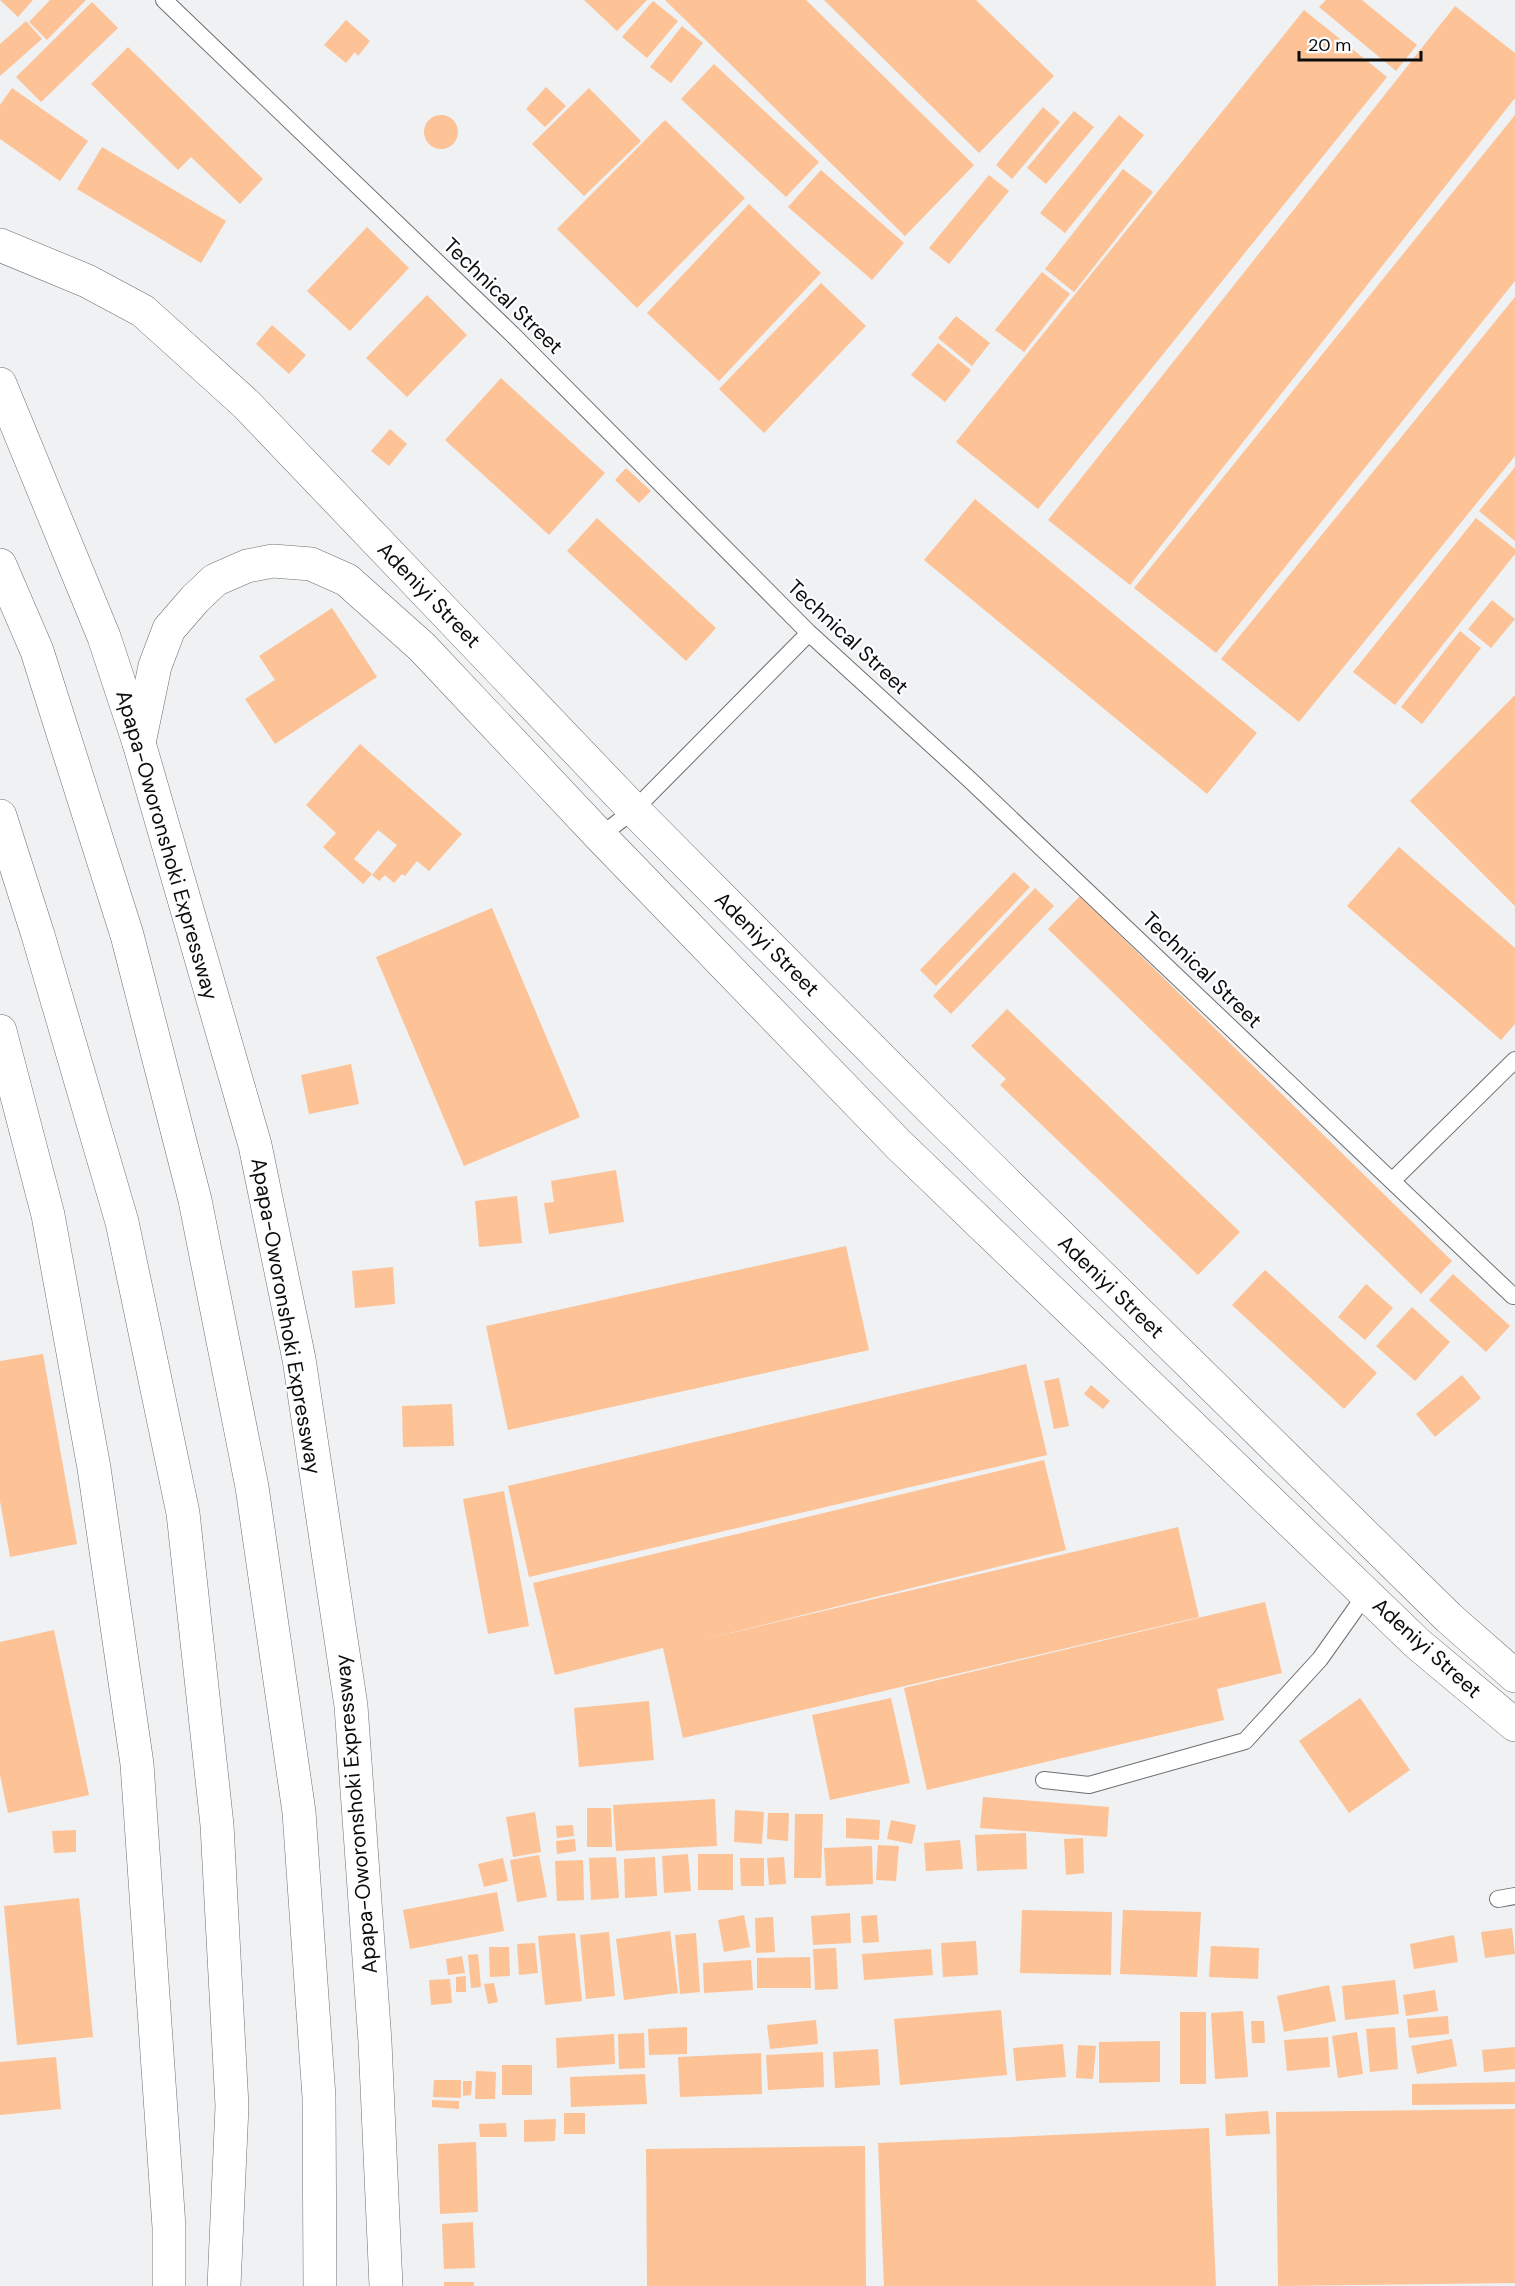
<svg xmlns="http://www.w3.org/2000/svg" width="1515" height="2286" font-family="'DM Sans',sans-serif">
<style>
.building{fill:#fdc296}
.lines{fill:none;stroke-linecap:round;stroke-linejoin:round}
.service-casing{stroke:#6d6f70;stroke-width:18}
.tertiary-casing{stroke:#6d6f70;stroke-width:34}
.primary-casing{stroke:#6d6f70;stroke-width:34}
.motorway-casing{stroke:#6d6f70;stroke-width:34}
.service{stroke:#fff;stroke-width:16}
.tertiary{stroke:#fff;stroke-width:33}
.primary{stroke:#fff;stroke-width:33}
.motorway{stroke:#fff;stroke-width:33}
.labels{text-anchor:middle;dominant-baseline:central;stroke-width:4.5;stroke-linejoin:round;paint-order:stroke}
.street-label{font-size:21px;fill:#0c0c0d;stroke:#fdfeff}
</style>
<rect width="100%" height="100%" fill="#eff1f3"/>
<path class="building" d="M0,0H33L18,17Z
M50,0H86L47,40L29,22Z
M584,0H647L617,31Z
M665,0H806L974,165L905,236Z
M824,0H976L1054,76L979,153Z
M1326,0H1362L1417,45L1396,71L1319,7Z
M653,1L678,21L647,58L622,37Z
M92,2L118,28L41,102L16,77Z
M1455,6L1515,53V98L1130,585L1048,520Z
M1304,10L1387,77L1038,509L956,442Z
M346,20L370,41L358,56L355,52L346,63L324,45Z
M26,21L42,39L0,76V44Z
M682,26L703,43L671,83L650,67Z
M128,47L263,179L240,204L191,157L178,170L91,84Z
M714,64L819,162L786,197L681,99Z
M546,87L566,106L545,127L526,109Z
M12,88L88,141L60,181L0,139V105Z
M589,88L641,141L584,196L532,144Z
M1043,107L1060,122L1012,179L996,165Z
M1074,111L1094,127L1046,184L1027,168Z
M424 132a17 17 0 1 1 34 0a17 17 0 1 1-34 0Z
M1119,115L1144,135L1065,233L1040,213Z
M1515,115V281L1216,653L1134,588Z
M665,120L745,198L637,308L557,229Z
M102,147L226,221L201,263L77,189Z
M1123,169L1153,192L1074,292L1045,269Z
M821,170L904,243L872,280L788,207Z
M989,175L1009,191L949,264L929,248Z
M749,204L821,273L719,381L647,313Z
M367,227L409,268L350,331L307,291Z
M1042,272L1070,294L1024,352L995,330Z
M821,283L866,326L764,433L719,389Z
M427,295L467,335L407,397L366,358Z
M1515,297V456L1299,722L1221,659Z
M956,316L990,343L972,366L938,338Z
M272,325L306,355L289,374L256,344Z
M938,343L971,370L945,402L911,375Z
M501,378L605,473L549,535L445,440Z
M390,429L407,444L389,466L371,451Z
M1515,467V541L1479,511Z
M626,468L651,491L639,503L615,480Z
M975,499L1257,733L1207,794L924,560Z
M597,518L716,628L686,661L567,551Z
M1476,518L1515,549V554L1395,705L1353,672Z
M1492,600L1515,619L1491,648L1468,629Z
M332,608L377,677L275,744L245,699L275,680L259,656Z
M1460,631L1481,648L1422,724L1401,707Z
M1515,695V906L1410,801Z
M360,744L462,834L429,871L417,861L405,876L402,874L394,883L385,875L379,881L372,875L397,845L378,830L354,859L372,874L363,884L323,847L336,833L306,805Z
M1399,847L1515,948V1024L1501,1040L1347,906Z
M1014,872L1030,887L936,986L920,970Z
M1035,888L1054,906L951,1014L933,996Z
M1080,896L1452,1261L1421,1294L1048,929Z
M492,908L580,1117L464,1166L376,957Z
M1007,1009L1240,1232L1198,1275L1000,1085L1006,1079L971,1046Z
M351,1064L359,1104L309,1114L301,1075Z
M616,1170L624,1222L549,1234L544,1203L554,1202L551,1181Z
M517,1196L522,1243L479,1247L475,1201Z
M846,1246L869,1350L508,1430L486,1326Z
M393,1267L395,1304L355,1308L352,1271Z
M1265,1270L1377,1373L1344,1409L1232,1305Z
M1453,1274L1510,1326L1486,1352L1429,1300Z
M1366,1284L1393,1308L1365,1340L1338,1317Z
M1412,1307L1450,1342L1415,1381L1376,1346Z
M43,1354L77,1544L10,1557L0,1501V1361Z
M1026,1364L1047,1455L529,1577L508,1486Z
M1462,1375L1481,1398L1435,1437L1416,1414Z
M1059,1378L1069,1426L1054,1429L1044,1381Z
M1091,1385L1110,1401L1103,1409L1084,1394Z
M452,1404L454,1446L403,1447L402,1406Z
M1044,1460L1066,1550L697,1641L1178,1527L1199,1617L683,1738L663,1648L555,1675L533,1583Z
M504,1491L529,1626L488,1634L463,1499Z
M1265,1602L1282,1673L1217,1689L1224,1720L927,1790L904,1688Z
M54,1630L89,1795L8,1813L0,1775V1642Z
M891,1698L910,1783L830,1800L812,1715Z
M1360,1698L1410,1770L1349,1813L1299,1741Z
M649,1701L654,1760L579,1767L574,1708Z
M983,1797L1109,1807L1107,1837L980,1828Z
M715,1799L717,1846L616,1851L613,1805Z
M587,1808H611L612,1847H587Z
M735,1810L764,1812L762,1844L734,1842Z
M535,1812L541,1852L513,1857L506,1817Z
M768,1813H789L788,1841L767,1839Z
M795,1814H823L821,1878H794Z
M846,1818L880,1820L879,1840L846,1838Z
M891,1820L916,1825L912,1844L887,1839Z
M573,1825L574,1836L557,1838L556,1826Z
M76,1830V1852L54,1853L52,1831Z
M1026,1833L1027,1869L977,1871L975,1835Z
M1083,1838L1084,1873L1066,1875L1064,1839Z
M575,1839L576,1851L557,1854L556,1841Z
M960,1840L963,1869L926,1871L924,1843Z
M878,1845L899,1846L896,1881L876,1880Z
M872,1846L873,1884L826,1886L824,1848Z
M688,1854L691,1891L664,1893L662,1856Z
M698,1854H733V1890H698Z
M539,1855L547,1897L517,1902L510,1860Z
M616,1857L619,1898L591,1900L589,1858Z
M655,1857L657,1896L625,1898L624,1859Z
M784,1857L786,1884L769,1885L767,1858Z
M503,1858L508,1881L484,1887L478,1864Z
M740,1858H764V1886H741Z
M583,1860L584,1900L557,1901L555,1861Z
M497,1892L504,1931L410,1949L403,1910Z
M79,1898L93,2037L17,2045L4,1906Z
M1022,1910L1112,1912L1111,1975L1020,1973Z
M1123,1910L1201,1912L1197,1977L1120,1974Z
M850,1913L851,1943L813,1945L811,1916Z
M744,1915L750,1947L724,1952L718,1920Z
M877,1915L879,1942L863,1943L861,1916Z
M773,1917L775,1952L756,1953L755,1918Z
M1512,1928L1515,1954L1485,1958L1481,1932Z
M670,1931L678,1993L624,2000L616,1939Z
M609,1932L615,1996L586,1999L580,1935Z
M575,1933L582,2001L545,2005L538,1936Z
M696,1933L700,1992L680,1994L675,1935Z
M1454,1935L1458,1962L1414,1969L1410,1944Z
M976,1941L978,1975L943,1977L941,1943Z
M535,1943L538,1973L519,1975L517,1944Z
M1211,1946L1259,1948L1258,1979L1209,1977Z
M489,1947H509L510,1976L490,1977Z
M836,1948L838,1989L815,1990L813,1949Z
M931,1949L933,1975L864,1980L862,1954Z
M478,1954L481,1987L471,1988L468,1955Z
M462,1956L465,1973L448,1975L446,1959Z
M810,1957L811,1988H757V1958Z
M751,1960L753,1990L704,1993L703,1963Z
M466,1976V1992H456V1977Z
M450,1979L452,2003L431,2005L429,1980Z
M1395,1980L1399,2014L1345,2020L1342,1986Z
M494,1983L498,2002L488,2004L484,1984Z
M1329,1985L1336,2021L1284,2032L1277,1996Z
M1435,1990L1438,2011L1406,2016L1403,1995Z
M1001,2010L1007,2075L900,2085L894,2019Z
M1243,2011L1248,2077L1215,2079L1211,2013Z
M1180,2012H1206V2084H1180Z
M1448,2016L1449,2034L1409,2038L1407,2019Z
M816,2020L818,2044L770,2049L767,2025Z
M1251,2021H1264L1265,2043H1252Z
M687,2027V2054L649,2055L648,2029Z
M1395,2027L1398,2069L1370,2072L1366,2029Z
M1357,2032L1363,2074L1338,2078L1332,2036Z
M644,2033L645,2068L619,2069L618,2034Z
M614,2034L615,2064L557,2068L556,2038Z
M1328,2037L1330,2067L1287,2071L1284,2040Z
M1452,2039L1457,2066L1417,2074L1411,2046Z
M1160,2041V2082L1099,2083V2042Z
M1063,2044L1066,2077L1016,2081L1013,2048Z
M1078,2045L1096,2046L1093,2079L1076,2078Z
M1515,2047V2069L1484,2072L1482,2050Z
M878,2049L880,2085L835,2088L833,2052Z
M823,2052L824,2087L768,2090L766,2055Z
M761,2053L762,2094L680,2097L678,2057Z
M56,2057L61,2109L0,2115V2062Z
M502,2065H532V2095H502Z
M476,2071L496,2072L495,2099H475Z
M645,2074L647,2104L571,2107L570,2077Z
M434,2080H461V2098L433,2097Z
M463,2081H472L471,2095L463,2096Z
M1515,2082V2104L1412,2105V2084Z
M432,2100L459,2101V2109L432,2107Z
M1515,2109V2283L1278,2286L1276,2112Z
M1268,2111L1270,2134L1226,2136L1225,2114Z
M564,2113H585V2134H564Z
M556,2119L555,2141L524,2142V2120Z
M506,2123L507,2137H480L479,2124Z
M1209,2128L1216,2286H884L878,2143Z
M476,2142L478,2212L440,2214L438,2144Z
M865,2146L866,2286H647L646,2149Z
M473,2222L475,2268L444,2269L442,2224Z
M444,2282H474V2286H444Z"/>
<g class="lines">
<g class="service-casing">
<path id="service" d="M164,0L512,334L809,633L969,779L1513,1296
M600,836L634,810L809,633
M1392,1181L1515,1060
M1044,1780L1089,1785L1245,1741L1320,1659L1366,1594
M1498,1899L1515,1896"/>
</g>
<g class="tertiary-casing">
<path id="tertiary" d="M0,245L87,281L143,311L246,404L634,810L932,1110L1449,1618L1515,1676
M139,743L155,666L169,629L195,599L215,580L247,566L273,561L311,564L347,580L422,647L600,836L898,1144L1418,1644L1515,1725"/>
</g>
<g class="primary-casing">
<path id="primary" d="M0,384L104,637L139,743L255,1145L299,1359L351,1706L375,2042L386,2286
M0,1031L48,1215L94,1468L137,1764L169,2227V2286"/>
</g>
<g class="motorway-casing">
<path id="motorway" d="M0,565L37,651L127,935L195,1200L252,1487L299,1812L319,2097L320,2286
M0,816L38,935L122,1222L183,1513L217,1825L232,2106L224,2286"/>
</g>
<use href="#service" class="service"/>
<use href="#tertiary" class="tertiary"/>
<use href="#primary" class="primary"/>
<use href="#motorway" class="motorway"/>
</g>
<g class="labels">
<g class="street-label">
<text transform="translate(503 296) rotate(44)">Technical Street</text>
<text transform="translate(429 595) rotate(46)">Adeniyi Street</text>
<text transform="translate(848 637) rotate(43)">Technical Street</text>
<text transform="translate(167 845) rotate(74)">Apapa-Oworonshoki Expressway</text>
<text transform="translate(767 944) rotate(45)">Adeniyi Street</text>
<text transform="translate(1202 970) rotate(44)">Technical Street</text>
<text transform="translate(1111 1287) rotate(44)">Adeniyi Street</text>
<text transform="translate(286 1316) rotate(80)">Apapa-Oworonshoki Expressway</text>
<text transform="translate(1427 1648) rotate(42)">Adeniyi Street</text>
<text transform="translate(356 1814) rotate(-95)">Apapa-Oworonshoki Expressway</text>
</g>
</g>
<path d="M1299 51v9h122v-9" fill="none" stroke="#0c0c0d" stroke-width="3"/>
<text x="1308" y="51" font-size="18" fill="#0c0c0d" stroke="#fdfeff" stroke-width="4.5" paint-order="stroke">20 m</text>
</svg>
